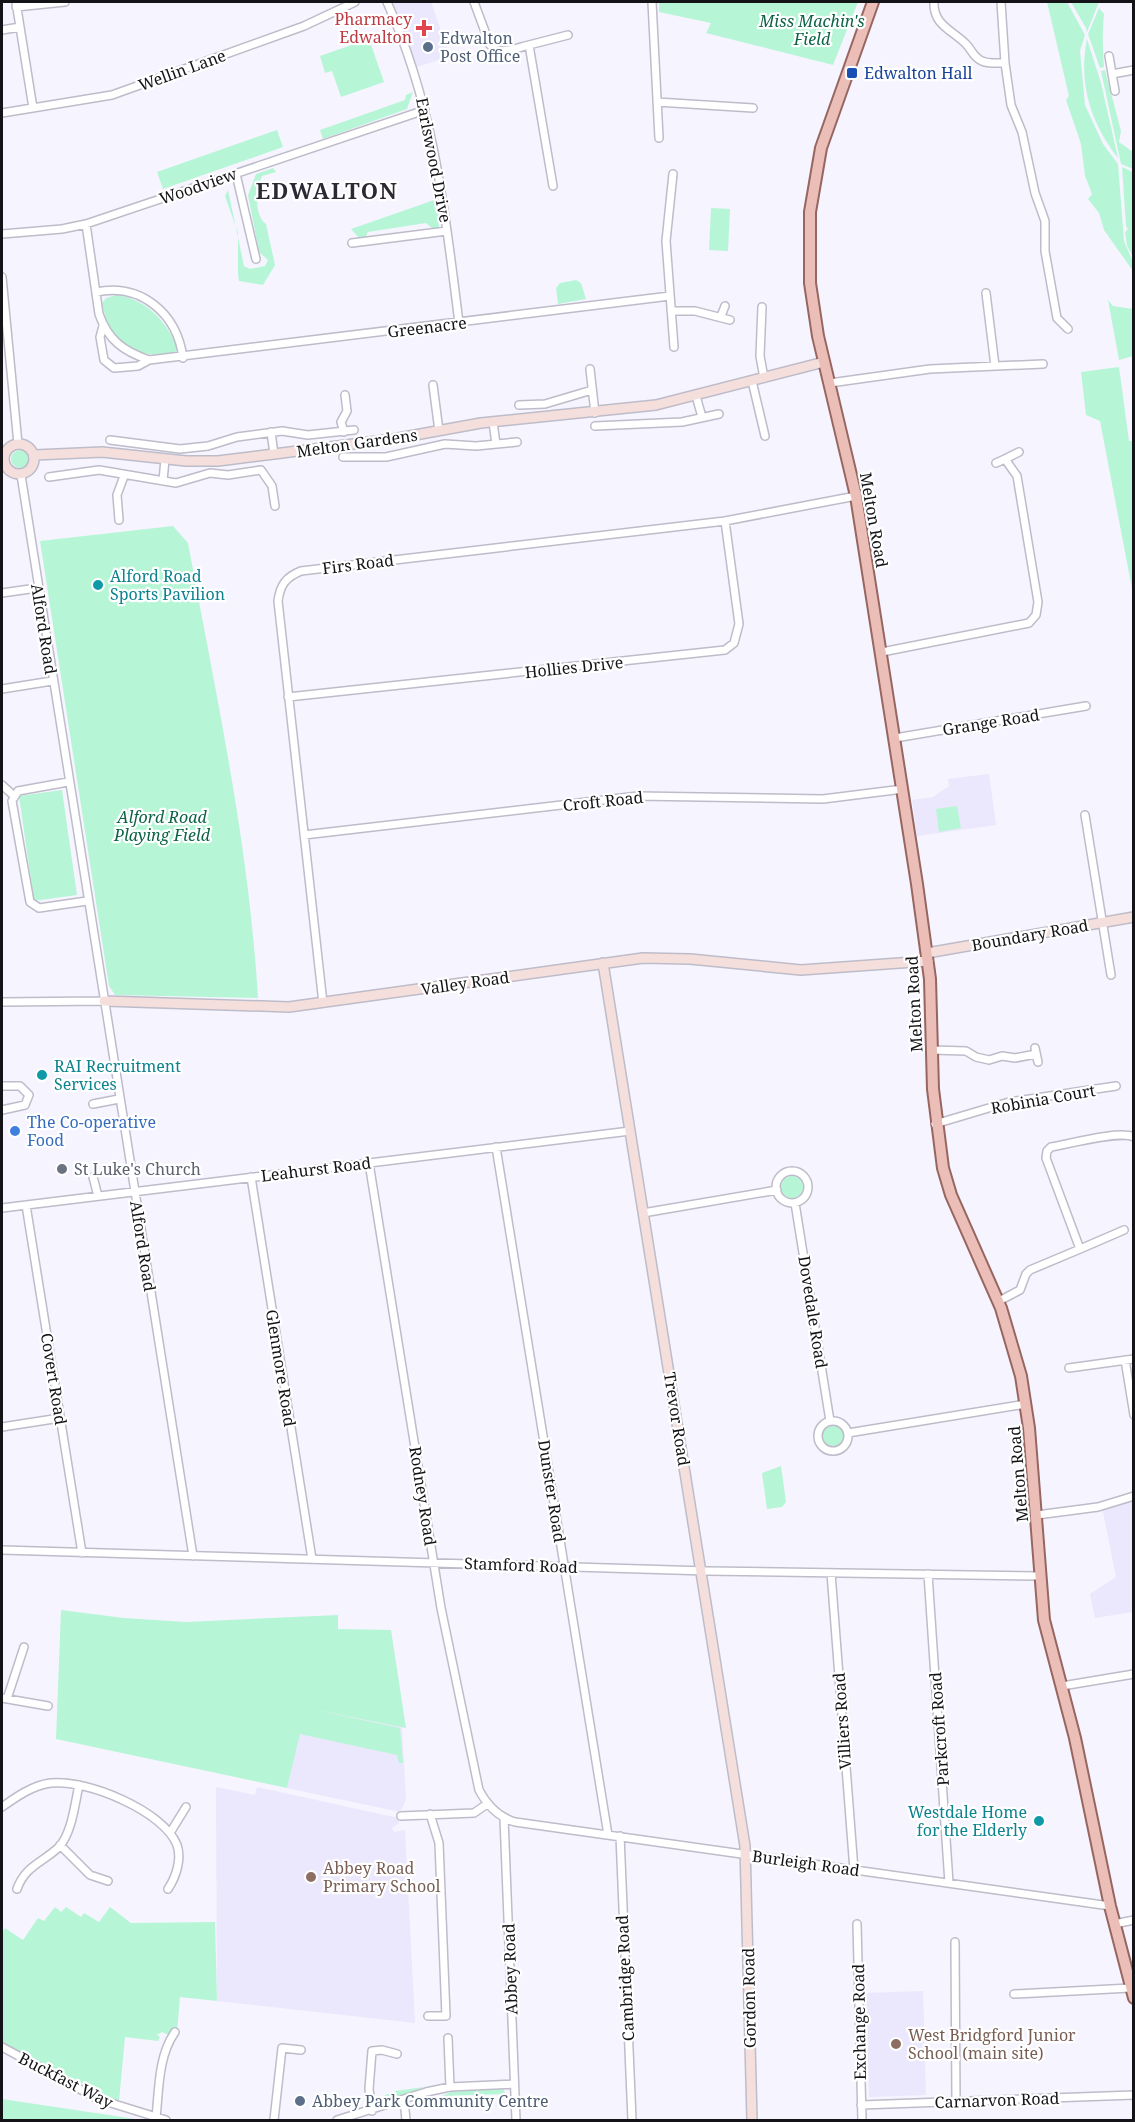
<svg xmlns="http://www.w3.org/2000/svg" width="1135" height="2122" font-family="'Noto Serif',serif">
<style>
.built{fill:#ebe7fc}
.green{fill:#b6f6d6}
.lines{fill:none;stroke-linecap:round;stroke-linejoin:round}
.street-casing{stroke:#bebcc9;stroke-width:10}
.secondary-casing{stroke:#bebcc9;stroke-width:12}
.primary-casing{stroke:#976661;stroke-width:14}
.street{stroke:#fff;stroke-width:7}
.secondary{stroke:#f5dfdc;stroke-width:9}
.primary{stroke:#ebbeb8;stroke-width:10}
.health-dot{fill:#e0444e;stroke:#fff;stroke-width:2}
.service-dot{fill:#5c6f8a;stroke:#fff;stroke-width:2}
.transit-dot{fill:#1a4fb4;stroke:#fff;stroke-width:2}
.culture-dot{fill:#0f9aa8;stroke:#fff;stroke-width:2}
.shop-dot{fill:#3f7fe0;stroke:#fff;stroke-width:2}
.worship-dot{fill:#6b7280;stroke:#fff;stroke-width:2}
.education-dot{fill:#8d6e63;stroke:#fff;stroke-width:2}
.labels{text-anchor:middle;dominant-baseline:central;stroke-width:4.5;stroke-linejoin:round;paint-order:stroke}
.health-label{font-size:16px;fill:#be3a42;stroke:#fff;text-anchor:end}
.park-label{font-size:16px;font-style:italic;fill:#0c6345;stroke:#fff}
.service-label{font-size:16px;fill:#4e5e75;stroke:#fff;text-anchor:start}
.street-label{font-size:16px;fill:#141317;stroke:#fff}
.transit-label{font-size:16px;fill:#164399;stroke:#fff;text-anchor:start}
.culture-label{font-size:16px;fill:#0d838f;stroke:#fff;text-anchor:start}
.shop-label{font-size:16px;fill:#366cbe;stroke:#fff;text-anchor:start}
.worship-label{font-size:16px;fill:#5b616d;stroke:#fff;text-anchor:start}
.education-label{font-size:16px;fill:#785e54;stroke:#fff;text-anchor:start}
.district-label{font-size:22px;font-weight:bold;letter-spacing:1.5px;fill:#2b2933;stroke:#fff}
</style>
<rect width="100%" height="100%" fill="#f6f4ff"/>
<path class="built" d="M392,2H431L450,56L417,67Z
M989,774L996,825L917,836L912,800L933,797L949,786L948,779Z
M1133,1500V1612L1095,1618L1090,1594L1116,1577L1102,1507Z
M306,1708L402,1727L406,1800L400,1812L287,1788Z
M216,1787L255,1795L257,1787L398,1818L399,1823L392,1828L394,1832L405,1830L415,2023L217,2001Z
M923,1991L926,2095L869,2097L866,1993Z"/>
<path class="green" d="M659,2H858L833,65L706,33L711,23L659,12Z
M1047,2H1067L1085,35L1080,51L1085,105L1103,144L1118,164L1124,241L1133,262V271L1104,230L1099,213L1088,199L1092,194L1085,176L1081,144L1066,100L1069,96Z
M1071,2H1099L1087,32L1086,28Z
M1099,8L1104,14C1102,33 1103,50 1104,67L1100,68L1088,34Z
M369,39L384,82L341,97L332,71L325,73L320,56Z
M1087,39L1101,83L1118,158C1091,123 1078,84 1087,39Z
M1105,70L1121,131L1119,142L1133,152V169L1121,164L1101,71Z
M413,92L407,109L323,139L320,130L405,100L406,95Z
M277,130L283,147L163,189L157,172Z
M1122,167L1133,172V257L1127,246L1125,232L1128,229L1126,226Z
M273,168L276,172L262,176C257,189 253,214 266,224L275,265L263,285L239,281L238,275V233L225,196L228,190L244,266L250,269L265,266L268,260L259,252L248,195L256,174Z
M437,199L439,228L433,229L426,223L368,232L365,239H360L351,229Z
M711,208L730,209L728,251L709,250Z
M576,280L581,283L586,299L558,304L556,288L560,283Z
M116,295C147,299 166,321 178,348L175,355C133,357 111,346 102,303L106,298Z
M1108,300L1113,306L1133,309V356L1119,360Z
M1119,367L1129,441H1133V594L1100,421L1086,415L1081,372Z
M11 459a9 9 0 1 1 18 0a9 9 0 1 1-18 0Z
M173,526L188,543C216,694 249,845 258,998L115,995L109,986L40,541Z
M62,790L77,895L34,901L19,796Z
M957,806L961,828L939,832L936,809Z
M781 1187a11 11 0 1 1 22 0a11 11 0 1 1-22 0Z
M822 1435a11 11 0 1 1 22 0a11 11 0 1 1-22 0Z
M781,1466L786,1502L782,1507L767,1509L762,1473Z
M61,1610L124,1618L186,1622L338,1615V1629L391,1630L406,1728L306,1708L400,1728L403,1763H399L397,1755L300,1734L287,1788L56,1739Z
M55,1907L61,1912L66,1907L81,1917L84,1913L99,1922L110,1907L131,1923L215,1922L217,2001L180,1997L177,2033L173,2030L168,2035L162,2032L157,2035L160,2037L158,2041L125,2037L119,2101L80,2086L2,2043V1933L5,1928L23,1940L38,1918L44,1921Z
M424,2087L377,2104L375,2099L396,2091Z
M503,2089L506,2094L442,2096L451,2092Z
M2,2099L142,2120H2Z"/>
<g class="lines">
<g class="street-casing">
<path id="street" d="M16,2L33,108
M387,2C434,106 445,211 459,323
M474,2L490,45C500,56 516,48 529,45L553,186
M652,2L659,138
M934,2C933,25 952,30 966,44C972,50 973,57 982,61C988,64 997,63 1005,63
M1001,2L1005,63L1011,105L1022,132L1035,193L1045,221V251L1057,318L1068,329
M16,7L65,2
M2,30L20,27
M529,45L568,35
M1109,56L1115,91
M1112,74L1134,70
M657,102L753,108
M2,113L112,95L304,26L355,2
M236,174L256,259
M673,174L666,241L674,347
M86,224L99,314C108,340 123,351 149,360L670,296
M2,234L62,229L86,224L425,110
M352,243L447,231
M2,277L18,444
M96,292C141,283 177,313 183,358
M986,293L995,366
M762,307L760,356L764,378
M671,311H695L730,320
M721,316L725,306
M103,326L100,337L104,360L114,368L138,366L149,360
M590,369L595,413
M752,381L765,436
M830,383L930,369L1043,364
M433,385L439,431
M696,396L702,417
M519,405L545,404L592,390
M493,422L496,444
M595,426L682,422L719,414
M271,432L274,454
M344,432L341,422L347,411L345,395
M110,440L180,449L208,446L237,437L282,431L308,435L354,430
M343,457H386L445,444L476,446L517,442
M1005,459L1019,452
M21,475L193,1556
M49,477L99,470L176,483L210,473L228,475L261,470L272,486L275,506
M163,481L165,459
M119,520L117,495L124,476
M2,593L37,588
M882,652L1029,623L1036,615L1038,602L1017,476L1005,459L996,463
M2,689L52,681
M288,697L725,650L734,643L739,624L725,521
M895,738L1086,706
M68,782L18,791L12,801L30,902L39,908L87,901
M2,785L13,795
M1085,815L1111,975
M304,835L638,796L823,799L903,789
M2,1002L104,1001
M323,1003L278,601C280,585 286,577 301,571L725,521L856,496
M1035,1048L1038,1062
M932,1050L966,1051L976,1057L989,1060L1002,1056L1015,1058L1036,1054
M2,1086H20L29,1095L25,1105L2,1110
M93,1104L119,1099
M935,1124L1009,1102L1116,1086
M496,1147L608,1835
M369,1163L441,1608L479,1790C487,1805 498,1817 515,1822L1110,1906
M776 1187a16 16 0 1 1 32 0a16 16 0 1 1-32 0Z
M93,1177L98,1196
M251,1177L312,1559
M795,1203L830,1421
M26,1205L82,1553
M2,1208L630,1131
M643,1213L777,1190
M1080,1249L1124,1230
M999,1301L1020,1290L1026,1274L1030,1270L1080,1249L1046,1158L1047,1151L1051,1147C1069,1144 1120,1130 1134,1137
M1125,1360L1134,1415
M1069,1368L1134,1359
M818 1436a15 15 0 1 1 30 0a15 15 0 1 1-30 0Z
M2,1427L60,1418
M848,1433L1026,1404
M1037,1515L1098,1507L1134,1496
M2,1550L707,1571L1040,1576
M831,1573L854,1870
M928,1574L949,1883
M1062,1686L1134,1674
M2,1698L48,1706
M7,1699L24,1647
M2,1807C16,1797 33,1785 51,1783C86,1779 164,1811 177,1845C182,1859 176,1877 168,1889
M401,1816L474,1813L487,1804
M504,1818L516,2120
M170,1833L186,1807
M620,1836L632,2120
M60,1845L90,1875L108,1881
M17,1889C25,1866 42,1863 59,1847C72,1833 75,1803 79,1785
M857,1924L862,2120
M1114,1924L1134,1920
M955,1942L956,2102
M1014,1994L1130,1988
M428,2016H446L439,1843L430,1814
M448,2038L450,2087
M2,2047L98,2099L166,2120
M404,2100L406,2120
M861,2105L1134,2095
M372,2111L369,2089L372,2051L382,2050L397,2054
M156,2118C159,2090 158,2056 175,2032
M274,2120L282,2048L301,2050
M337,2120L426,2092L450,2087L514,2084"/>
</g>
<g class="secondary-casing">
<path id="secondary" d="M4 459a15 15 0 1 1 30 0a15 15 0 1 1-30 0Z
M35,455L102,452L186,461H218L274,454L393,439L481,423L656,405L824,362
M927,953L1134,917
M603,963L745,1846L752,2120
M104,1001L289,1007L643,958L690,959L801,970L928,961"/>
</g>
<g class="primary-casing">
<path id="primary" d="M873,2L821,148L810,212V283L818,336L856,496L917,884L930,979L933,1089L943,1168L951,1195L1001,1308L1021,1376L1029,1428L1044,1620L1075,1738L1110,1906L1134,1998"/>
</g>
<use href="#street" class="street"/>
<use href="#secondary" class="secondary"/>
<use href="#primary" class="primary"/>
</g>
<path class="health-dot" d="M421 19h6v6h6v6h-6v6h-6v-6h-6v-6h6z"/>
<g class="service-dot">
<circle cx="428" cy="47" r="6"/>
<circle cx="300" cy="2101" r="6"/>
</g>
<rect class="transit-dot" x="846" y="67" width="12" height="12" rx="3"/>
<g class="culture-dot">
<circle cx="98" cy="585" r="6"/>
<circle cx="42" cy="1075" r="6"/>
<circle cx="1039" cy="1821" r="6"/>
</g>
<circle class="shop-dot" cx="15" cy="1131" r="6"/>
<circle class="worship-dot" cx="62" cy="1169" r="6"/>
<g class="education-dot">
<circle cx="311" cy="1877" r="6"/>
<circle cx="896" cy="2044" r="6"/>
</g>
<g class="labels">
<g class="health-label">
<text x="412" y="19">Pharmacy<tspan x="412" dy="18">Edwalton</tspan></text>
</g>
<g class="park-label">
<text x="812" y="21">Miss Machin's<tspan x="812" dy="18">Field</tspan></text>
<text x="162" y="817">Alford Road<tspan x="162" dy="18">Playing Field</tspan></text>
</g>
<g class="service-label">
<text x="440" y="38">Edwalton<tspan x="440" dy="18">Post Office</tspan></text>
<text x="312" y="2101">Abbey Park Community Centre</text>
</g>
<g class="street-label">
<text transform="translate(182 70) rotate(-20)">Wellin Lane</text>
<text transform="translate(434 160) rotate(79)">Earlswood Drive</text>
<text transform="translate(198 186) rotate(-19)">Woodview</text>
<text transform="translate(427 327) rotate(-7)">Greenacre</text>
<text transform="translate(357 443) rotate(-8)">Melton Gardens</text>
<text transform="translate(874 520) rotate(80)">Melton Road</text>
<text transform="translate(358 564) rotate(-7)">Firs Road</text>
<text transform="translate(44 629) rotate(81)">Alford Road</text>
<text transform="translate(574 667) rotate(-6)">Hollies Drive</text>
<text transform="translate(991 722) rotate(-9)">Grange Road</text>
<text transform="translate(603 801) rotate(-6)">Croft Road</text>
<text transform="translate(1030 935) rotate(-10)">Boundary Road</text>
<text transform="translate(465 983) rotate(-8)">Valley Road</text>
<text transform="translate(914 1004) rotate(-93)">Melton Road</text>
<text transform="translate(1043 1099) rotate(-10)">Robinia Court</text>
<text transform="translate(316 1169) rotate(-7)">Leahurst Road</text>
<text transform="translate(143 1246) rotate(81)">Alford Road</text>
<text transform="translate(813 1312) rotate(81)">Dovedale Road</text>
<text transform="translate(281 1368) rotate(81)">Glenmore Road</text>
<text transform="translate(54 1379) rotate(81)">Covert Road</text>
<text transform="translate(677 1419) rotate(81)">Trevor Road</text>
<text transform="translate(1018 1474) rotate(-95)">Melton Road</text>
<text transform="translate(552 1491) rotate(81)">Dunster Road</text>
<text transform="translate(423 1496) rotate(81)">Rodney Road</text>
<text transform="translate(521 1565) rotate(2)">Stamford Road</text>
<text transform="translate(842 1721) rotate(-94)">Villiers Road</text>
<text transform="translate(939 1729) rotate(-94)">Parkcroft Road</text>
<text transform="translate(806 1863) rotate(8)">Burleigh Road</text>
<text transform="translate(510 1969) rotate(-92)">Abbey Road</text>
<text transform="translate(625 1978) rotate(-93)">Cambridge Road</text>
<text transform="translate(749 1998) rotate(-91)">Gordon Road</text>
<text transform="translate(859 2022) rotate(-91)">Exchange Road</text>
<text transform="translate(66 2080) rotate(27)">Buckfast Way</text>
<text transform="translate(997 2100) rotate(-2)">Carnarvon Road</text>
</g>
<g class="transit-label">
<text x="864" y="73">Edwalton Hall</text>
</g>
<g class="culture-label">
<text x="110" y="576">Alford Road<tspan x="110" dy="18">Sports Pavilion</tspan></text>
<text x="54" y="1066">RAI Recruitment<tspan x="54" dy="18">Services</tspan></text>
<text x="1027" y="1812" text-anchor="end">Westdale Home<tspan x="1027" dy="18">for the Elderly</tspan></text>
</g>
<g class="shop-label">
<text x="27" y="1122">The Co-operative<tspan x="27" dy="18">Food</tspan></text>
</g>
<g class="worship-label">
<text x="74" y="1169">St Luke's Church</text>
</g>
<g class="education-label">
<text x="323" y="1868">Abbey Road<tspan x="323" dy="18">Primary School</tspan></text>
<text x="908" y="2035">West Bridgford Junior<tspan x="908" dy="18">School (main site)</tspan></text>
</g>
<g class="district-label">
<text x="327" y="190">EDWALTON</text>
</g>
</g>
<rect width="1135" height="2122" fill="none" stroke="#141317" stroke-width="6"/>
</svg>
